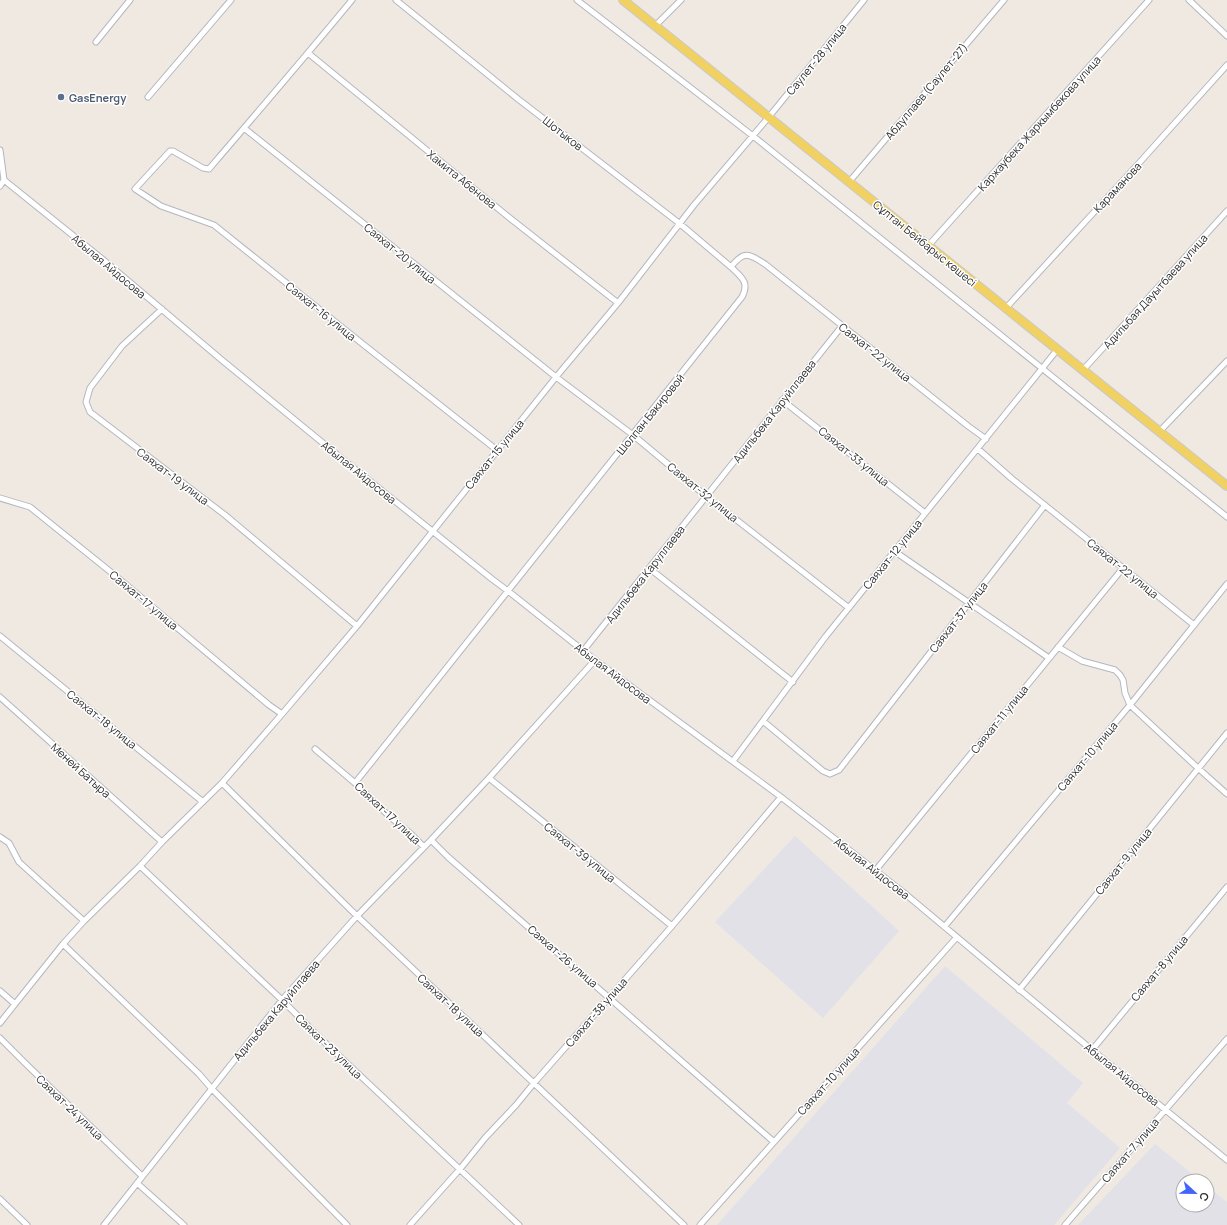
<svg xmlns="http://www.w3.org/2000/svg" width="1227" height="1225" font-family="Manrope,sans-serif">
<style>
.industrial{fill:#e3e1e8}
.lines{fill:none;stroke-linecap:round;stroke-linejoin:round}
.minor-casing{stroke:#b4b7c1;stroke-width:7}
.primary-casing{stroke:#c9c9c9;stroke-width:10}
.minor{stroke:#fff;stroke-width:5}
.primary{stroke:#f2d163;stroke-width:8}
.service-dot{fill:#5c6f8a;stroke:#fff;stroke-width:1.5}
.labels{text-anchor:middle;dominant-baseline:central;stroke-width:3;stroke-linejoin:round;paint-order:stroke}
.street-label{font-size:11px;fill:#2e2e2e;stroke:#fff}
.service-label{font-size:11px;font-weight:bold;fill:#4e5e75;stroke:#fff;text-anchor:start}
</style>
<rect width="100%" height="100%" fill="#efe9e1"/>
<path class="industrial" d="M795,836L899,931L823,1018L715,922Z
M945,966L1083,1083L1067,1103L1120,1148L1054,1225H717Z
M1155,1144L1201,1181H1183V1205H1207V1186L1227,1202V1225H1078Z"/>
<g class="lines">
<g class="minor-casing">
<path id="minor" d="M352,0C305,57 257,113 209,169L203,168L173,151H170L135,189L161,206L214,225L364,345L498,451
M396,0L518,99L679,223L731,267
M577,0L753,136L1227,517
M1189,0L1227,36
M655,26L681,0
M96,42L130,0
M308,53L511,219L618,303
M148,97L231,0
M244,128L556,377L633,435L706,496L849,608
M0,150L4,180L0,186
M4,180L101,258L223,361L340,457L492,579L508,591L595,660L781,797L903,892L1092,1050L1227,1160
M849,182L1004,0
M928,246L1149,0
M1006,308L1140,162L1227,65
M162,309L122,346L90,388L86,402L90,412L225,515L357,626
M1083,370L1227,211
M782,400L925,513
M1159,432L1227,361
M978,449L1011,478L1194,625
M0,498L30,507L112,573L269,705L282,714
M894,551L1049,658
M649,568L793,682
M0,636L203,802
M1058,647L1082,661L1115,670L1120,675L1123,680L1125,693L1130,705L1199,769L1227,794
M583,651L842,326
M0,697L162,842
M763,721L823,771L830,774L839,770L871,729L1045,505
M315,749L355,783L389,816L411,834L424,847
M733,761L826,636L1057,350
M489,778L672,926
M222,783L357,916L684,1225
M355,783L742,297C750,282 741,277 731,267C744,250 749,254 765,264L968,426L986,439
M0,837L9,843L19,862L84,921
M431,840L489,778L595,660
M140,866L282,1000L318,1036L519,1225
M875,871L1123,568
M945,926L1130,705L1227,584
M63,944L199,1074L212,1089L347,1225
M1019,990L1227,733
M0,991L15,1004L0,1023
M15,1004L63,944L84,921L140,866L162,842L222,783L282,714L357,626L556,377L618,303L694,205L768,118L864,0
M0,1038L27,1065L142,1176
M1092,1050L1227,887
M137,1183L184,1225
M0,1199L27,1225
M104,1225L282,1000L357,916L431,840L448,857L774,1142
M410,1225L460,1169L485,1138L516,1105L534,1083L672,926L781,797
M700,1225L957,937
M1065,1225L1227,1039"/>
</g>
<g class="primary-casing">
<path id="primary" d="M623,0L1227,486"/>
</g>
<use href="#minor" class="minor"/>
<use href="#primary" class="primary"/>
</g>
<circle class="service-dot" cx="61" cy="97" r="4"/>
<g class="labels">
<g class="street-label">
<text transform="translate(816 59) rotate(-51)">Саулет-28 улица</text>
<text transform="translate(926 91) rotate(-50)">Абдуллаев (Саулет-27)</text>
<text transform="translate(1039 123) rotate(-48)">Каржаубека Жаркымбекова улица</text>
<text transform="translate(563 133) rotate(38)">Шотыков</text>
<text transform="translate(462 179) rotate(39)">Хамита Абенова</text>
<text transform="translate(1117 187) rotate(-47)">Караманова</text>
<text transform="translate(925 243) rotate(39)">Сұлтан Бейбарыс көшесі</text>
<text transform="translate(400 253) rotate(39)">Саяхат-20 улица</text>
<text transform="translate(109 266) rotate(40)">Абылая Айдосова</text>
<text transform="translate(1155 291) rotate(-48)">Адильбая Дауытбаева улица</text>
<text transform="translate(321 311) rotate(39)">Саяхат-16 улица</text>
<text transform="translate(875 352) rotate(38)">Саяхат-22 улица</text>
<text transform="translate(774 411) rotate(-52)">Адильбека Каруйллаева</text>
<text transform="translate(650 414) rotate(-51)">Шолпан Бакировой</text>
<text transform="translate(494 454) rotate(-51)">Саяхат-15 улица</text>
<text transform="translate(854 456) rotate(39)">Саяхат-33 улица</text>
<text transform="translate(359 472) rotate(39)">Абылая Айдосова</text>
<text transform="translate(173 476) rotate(37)">Саяхат-19 улица</text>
<text transform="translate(703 492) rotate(39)">Саяхат-32 улица</text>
<text transform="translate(892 554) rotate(-51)">Саяхат-12 улица</text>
<text transform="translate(1123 568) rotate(39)">Саяхат-22 улица</text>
<text transform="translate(645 574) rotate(-52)">Адильбека Каруллаева</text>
<text transform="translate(144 600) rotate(40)">Саяхат-17 улица</text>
<text transform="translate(958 617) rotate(-52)">Саяхат-37 улица</text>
<text transform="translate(613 673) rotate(37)">Абылая Айдосова</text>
<text transform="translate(102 719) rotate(39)">Саяхат-18 улица</text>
<text transform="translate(999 719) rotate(-51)">Саяхат-11 улица</text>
<text transform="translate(1087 756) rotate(-50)">Саяхат-10 улица</text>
<text transform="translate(81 770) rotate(42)">Меней Батыра</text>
<text transform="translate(388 813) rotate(43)">Саяхат-17 улица</text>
<text transform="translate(580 852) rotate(39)">Саяхат-39 улица</text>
<text transform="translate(1123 861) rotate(-51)">Саяхат-9 улица</text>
<text transform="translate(872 868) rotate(38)">Абылая Айдосова</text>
<text transform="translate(563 956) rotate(41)">Саяхат-26 улица</text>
<text transform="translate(1159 968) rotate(-50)">Саяхат-8 улица</text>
<text transform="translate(451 1005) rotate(43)">Саяхат-18 улица</text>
<text transform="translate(276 1010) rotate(-50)">Адильбека Каруйллаева</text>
<text transform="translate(596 1012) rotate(-49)">Саяхат-38 улица</text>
<text transform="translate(329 1046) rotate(44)">Саяхат-23 улица</text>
<text transform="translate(1122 1074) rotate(39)">Абылая Айдосова</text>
<text transform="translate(828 1081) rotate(-48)">Саяхат-10 улица</text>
<text transform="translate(70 1107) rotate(44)">Саяхат-24 улица</text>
<text transform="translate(1130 1150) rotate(-49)">Саяхат-7 улица</text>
</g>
<g class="service-label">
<text x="69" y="97">GasEnergy</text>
</g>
</g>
<g transform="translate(1195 1193) rotate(112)"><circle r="19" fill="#ffffff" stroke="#ababab"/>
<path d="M0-3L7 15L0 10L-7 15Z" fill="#4264fb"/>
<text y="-6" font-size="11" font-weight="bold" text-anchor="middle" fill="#2e2e2e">С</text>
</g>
</svg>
